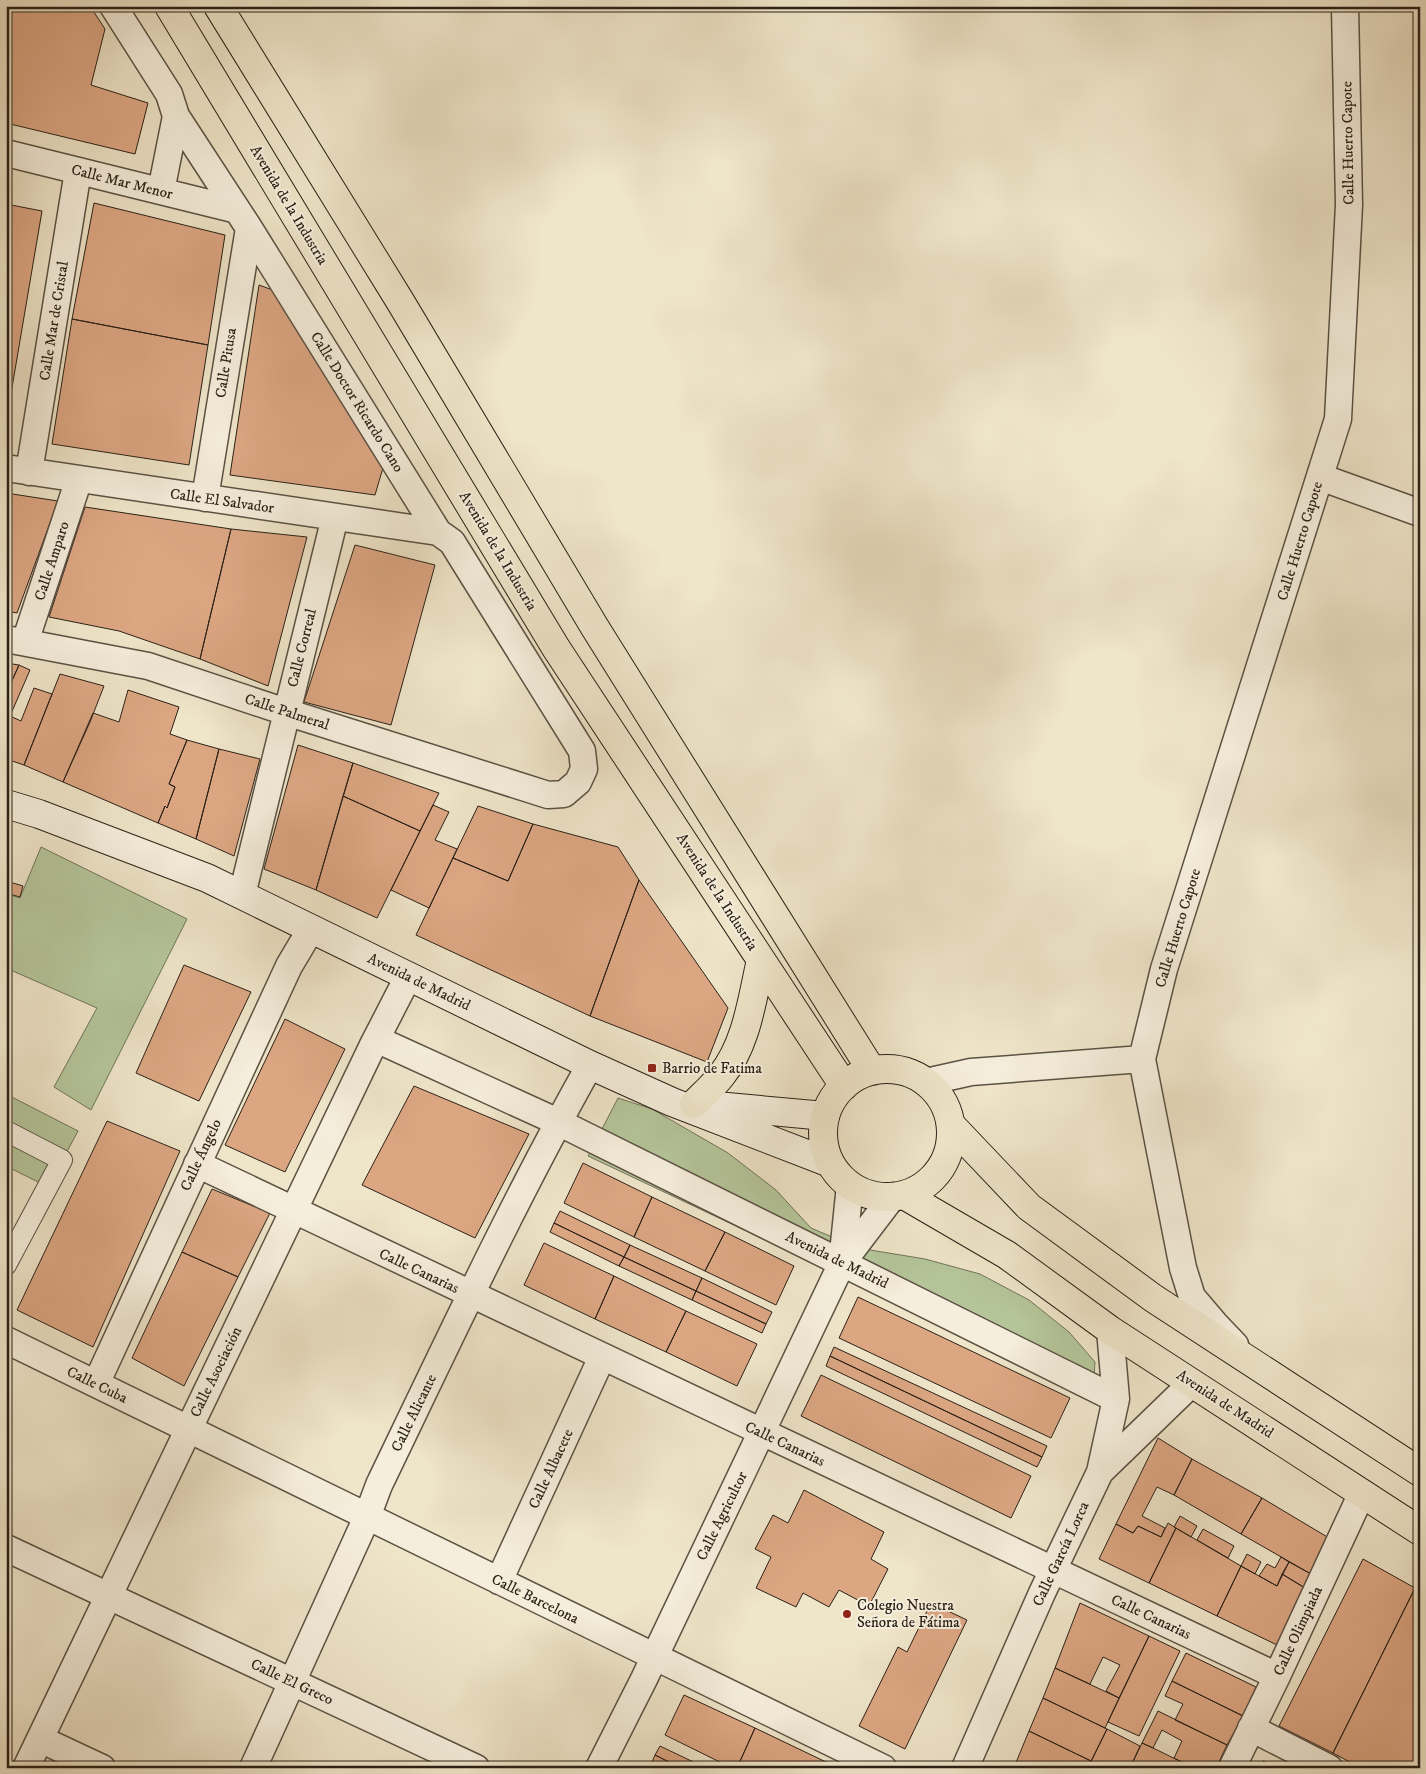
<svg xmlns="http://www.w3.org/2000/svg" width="1426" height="1774" font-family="'IM FELL DW Pica',serif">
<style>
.green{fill:#b5c59a;stroke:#707358}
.building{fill:#dca683;stroke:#2a2117}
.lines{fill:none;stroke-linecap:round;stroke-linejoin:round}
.pedestrian-casing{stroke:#5b5244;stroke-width:22}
.minor-casing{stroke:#5b5244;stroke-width:29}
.secondary-casing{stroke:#2a2117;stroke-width:30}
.primary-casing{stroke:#2a2117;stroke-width:30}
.pedestrian{stroke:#f5eedc;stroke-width:20}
.minor{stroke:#f5eedc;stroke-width:26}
.secondary{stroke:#f5eedc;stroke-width:28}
.primary{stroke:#efe5c9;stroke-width:28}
.poi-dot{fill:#8f2418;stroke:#f5eedc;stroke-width:2}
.labels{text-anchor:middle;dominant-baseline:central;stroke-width:4;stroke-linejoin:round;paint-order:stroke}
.street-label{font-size:15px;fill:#2a2117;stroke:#f5eedc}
.poi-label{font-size:15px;fill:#2a2117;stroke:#f5eedc;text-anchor:start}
</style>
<rect width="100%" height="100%" fill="#efe5c9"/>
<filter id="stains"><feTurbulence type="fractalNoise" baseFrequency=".004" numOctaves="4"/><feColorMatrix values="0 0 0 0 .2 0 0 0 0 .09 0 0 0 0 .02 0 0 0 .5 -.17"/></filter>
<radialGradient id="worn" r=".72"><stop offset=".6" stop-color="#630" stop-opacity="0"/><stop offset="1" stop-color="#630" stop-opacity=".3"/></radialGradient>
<path class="green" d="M41,847L187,919L91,1110L54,1087L97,1008L6,968V894L20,898Z
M6,1094L78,1131L48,1187L6,1166Z
M618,1098L652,1109L728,1153L776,1190L811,1228L858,1248L925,1259L980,1274L1029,1300L1069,1332L1095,1362L1093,1395L588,1156Z"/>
<path class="building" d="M6,6H90L105,29L91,85L148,103L135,154L6,123Z
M94,203L225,235L208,345L72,319Z
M6,204L42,211L6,423Z
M259,285L278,292L385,461L375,495L230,475Z
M72,319L208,345L189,465L52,444Z
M6,493L58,501L17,613L6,611Z
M85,507L231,529L200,659L119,631L49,617Z
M231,529L307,537L268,686L200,659Z
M355,545L435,565L391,725L304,702Z
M6,663L19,665L6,694Z
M19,665L30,670L10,716L21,721L34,688L52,694L24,765L6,759V694Z
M60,674L104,686L90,722L63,782L24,765Z
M128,690L179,707L170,734L187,740L169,784L175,787L167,808L165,806L158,823L63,782L93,713L119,722Z
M187,740L219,749L196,839L158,823L165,806L167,808L175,787L169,784Z
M298,745L353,763L316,890L264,869Z
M219,749L260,759L234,856L196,839Z
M353,763L439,793L420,831L343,796Z
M343,796L420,831L377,918L316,890Z
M433,805L449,812L435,840L457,849L429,908L391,890Z
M478,806L533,824L508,881L453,858Z
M533,824L618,847L639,880L590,1016L416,935L453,858L508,881Z
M639,880L728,1008L707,1062L590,1016Z
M6,881L23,886L20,897L6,893Z
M184,965L251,992L199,1101L136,1073Z
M285,1019L345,1049L285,1172L225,1145Z
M414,1086L529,1134L475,1238L362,1185Z
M107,1121L180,1151L93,1347L17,1310Z
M583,1163L652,1197L634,1237L564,1203Z
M212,1189L270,1213L238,1277L182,1252Z
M652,1197L725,1232L705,1271L634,1237Z
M560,1211L630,1245L624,1257L554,1223Z
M554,1223L624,1257L619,1266L550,1232Z
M725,1232L794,1266L776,1305L705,1271Z
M544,1243L614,1276L595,1319L524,1285Z
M630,1245L702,1278L696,1291L624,1257Z
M182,1252L238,1277L184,1386L132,1358Z
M624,1257L696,1291L692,1300L619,1266Z
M614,1276L686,1311L666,1352L595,1319Z
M702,1278L772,1312L766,1324L696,1291Z
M696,1291L766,1324L762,1333L692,1300Z
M858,1297L1070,1398L1051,1438L839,1338Z
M686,1311L757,1344L737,1386L666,1352Z
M834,1347L1047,1446L1042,1457L830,1356Z
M830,1356L1042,1457L1037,1467L826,1366Z
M821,1375L1031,1476L1011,1518L801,1416Z
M1158,1438L1192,1459L1174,1495L1157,1487L1142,1516L1165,1528L1161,1537L1138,1526L1133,1533L1116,1524Z
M1192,1459L1262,1498L1241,1534L1174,1495Z
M804,1490L884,1532L871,1559L888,1569L869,1606L839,1590L829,1607L803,1593L796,1607L756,1588L771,1557L755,1549L773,1515L788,1523Z
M1262,1498L1329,1538L1311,1574L1241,1534Z
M1180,1516L1197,1526L1191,1537L1174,1527Z
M1168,1523L1176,1528L1149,1583L1099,1559L1116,1524L1133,1533L1138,1526L1161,1537Z
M1176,1528L1241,1566L1217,1616L1149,1583Z
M1203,1529L1234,1546L1228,1558L1197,1540Z
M1247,1554L1261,1562L1255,1574L1241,1566Z
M1281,1557L1289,1562L1277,1586L1259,1576L1267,1564L1275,1568Z
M1363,1559L1415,1588L1333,1753L1279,1726Z
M1289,1562L1311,1574L1305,1588L1282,1574Z
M1241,1566L1277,1586L1282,1574L1305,1588L1277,1645L1217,1616Z
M1415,1588L1420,1590V1768H1361L1333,1753Z
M931,1603L967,1620L905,1749L859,1726L898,1647L907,1652Z
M1080,1603L1149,1636L1119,1698L1106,1691L1120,1665L1103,1657L1090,1684L1055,1668Z
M1149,1636L1180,1651L1139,1736L1108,1722Z
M1186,1653L1256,1687L1243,1716L1172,1681Z
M1055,1668L1119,1698L1105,1728L1043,1698Z
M1172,1681L1243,1716L1227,1745L1175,1720L1183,1704L1165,1696Z
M684,1695L755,1728L737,1768H732L665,1735Z
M1043,1698L1107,1729L1091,1761L1029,1731Z
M1158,1711L1227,1745L1216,1768H1194L1174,1758L1182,1741L1162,1730L1153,1748L1142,1743Z
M755,1728L826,1762L823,1768H737Z
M1107,1729L1140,1746L1130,1768H1088Z
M1029,1731L1091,1761L1088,1768H1022L1015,1765Z
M1142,1743L1153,1748L1194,1768H1158L1152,1765L1151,1768H1130Z
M660,1746L706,1768H681L655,1755Z
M655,1755L681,1768L650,1767Z
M1263,1761L1277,1768H1260Z
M826,1762L839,1768H823Z"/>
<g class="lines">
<g class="pedestrian-casing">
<path id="pedestrian" d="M6,1131L62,1160L6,1265"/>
</g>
<g class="minor-casing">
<path id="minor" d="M6,153L237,210
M161,191L176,116
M6,468L438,532
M29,472L78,171
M1320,477L1420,513
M205,498L249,228
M6,639L148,666L286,712L548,795L564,794L578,782L584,769L582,751L452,542L438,532L249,228L176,116L169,94L113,6
M25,642L79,479
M242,895L335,517
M376,1039L558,1122L1116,1399
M1142,1059L1183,1268L1192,1297L1215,1324L1235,1345
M926,1082L971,1072L1142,1059L1164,969L1338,419L1349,205L1345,6
M197,1164L1277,1676
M842,1263L850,1185
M6,1340L883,1768
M96,1384L289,966L311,929
M1100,1472L1192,1383
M6,1548L476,1768
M499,1581L602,1357
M1251,1728L1329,1768
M40,1739L102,1768
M26,1768L372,1047L408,977
M253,1768L367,1517L379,1485C447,1344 513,1202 590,1065
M599,1768L644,1679L842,1263L893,1196
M965,1768L1042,1593L1100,1472L1116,1399L1110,1330
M1232,1768L1277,1676L1362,1493"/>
</g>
<g class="secondary-casing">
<path id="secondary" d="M6,804L39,814L207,878L590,1065L672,1102L830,1163
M705,1105L825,1116"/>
</g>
<g class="primary-casing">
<path id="primary" d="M169,6L556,648L844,1086
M218,6L400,301L594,626L872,1071
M823 1133a64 64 0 1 1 128 0a64 64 0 1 1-128 0Z
M694,1104C703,1095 713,1086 721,1076C747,1044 752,999 761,960
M951,1125L1029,1207L1153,1298L1420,1472
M904,1195L1007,1255L1110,1330L1420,1531"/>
</g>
<use href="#pedestrian" class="pedestrian"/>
<use href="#minor" class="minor"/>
<use href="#secondary" class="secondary"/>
<use href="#primary" class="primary"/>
</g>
<g class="poi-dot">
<rect x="647" y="1063" width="10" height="10" rx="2.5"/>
<circle cx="847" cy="1614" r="5"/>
</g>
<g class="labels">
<g class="street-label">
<text transform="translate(1348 143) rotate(-91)">Calle Huerto Capote</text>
<text transform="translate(122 182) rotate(14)">Calle Mar Menor</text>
<text transform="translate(289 205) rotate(59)">Avenida de la Industria</text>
<text transform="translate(54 321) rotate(-81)">Calle Mar de Cristal</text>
<text transform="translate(226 363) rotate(-81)">Calle Pitusa</text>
<text transform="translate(357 402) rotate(58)">Calle Doctor Ricardo Cano</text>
<text transform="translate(222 501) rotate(8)">Calle El Salvador</text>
<text transform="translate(1300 541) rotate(-73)">Calle Huerto Capote</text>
<text transform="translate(498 551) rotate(59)">Avenida de la Industria</text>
<text transform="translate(52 561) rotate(-72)">Calle Amparo</text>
<text transform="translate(302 648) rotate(-76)">Calle Correal</text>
<text transform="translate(287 712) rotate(18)">Calle Palmeral</text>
<text transform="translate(717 892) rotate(57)">Avenida de la Industria</text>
<text transform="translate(1178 928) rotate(-73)">Calle Huerto Capote</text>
<text transform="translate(419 982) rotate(26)">Avenida de Madrid</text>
<text transform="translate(201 1155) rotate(-65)">Calle Ángelo</text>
<text transform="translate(837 1260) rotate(26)">Avenida de Madrid</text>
<text transform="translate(419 1271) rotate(25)">Calle Canarias</text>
<text transform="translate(216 1372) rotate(-64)">Calle Asociación</text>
<text transform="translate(97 1385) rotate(26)">Calle Cuba</text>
<text transform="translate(1225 1404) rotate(33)">Avenida de Madrid</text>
<text transform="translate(414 1413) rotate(-64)">Calle Alicante</text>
<text transform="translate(785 1444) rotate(25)">Calle Canarias</text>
<text transform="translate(551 1469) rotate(-65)">Calle Albacete</text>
<text transform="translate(722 1516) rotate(-64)">Calle Agricultor</text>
<text transform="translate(1061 1554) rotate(-65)">Calle García Lorca</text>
<text transform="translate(535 1599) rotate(26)">Calle Barcelona</text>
<text transform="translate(1151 1617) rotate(25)">Calle Canarias</text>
<text transform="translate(1298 1631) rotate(-65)">Calle Olimpiada</text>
<text transform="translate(292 1682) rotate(25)">Calle El Greco</text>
</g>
<g class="poi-label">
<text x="662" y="1068">Barrio de Fatima</text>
<text x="857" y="1605">Colegio Nuestra<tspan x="857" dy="17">Señora de Fátima</tspan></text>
</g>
</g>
<rect width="1426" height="1774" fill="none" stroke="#efe5c9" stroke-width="25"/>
<rect x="8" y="8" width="1411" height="1759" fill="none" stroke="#2a2117" stroke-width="2.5"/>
<rect x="12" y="12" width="1401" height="1749" fill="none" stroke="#2a2117"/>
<rect width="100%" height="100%" filter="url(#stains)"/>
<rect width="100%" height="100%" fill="url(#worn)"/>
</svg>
